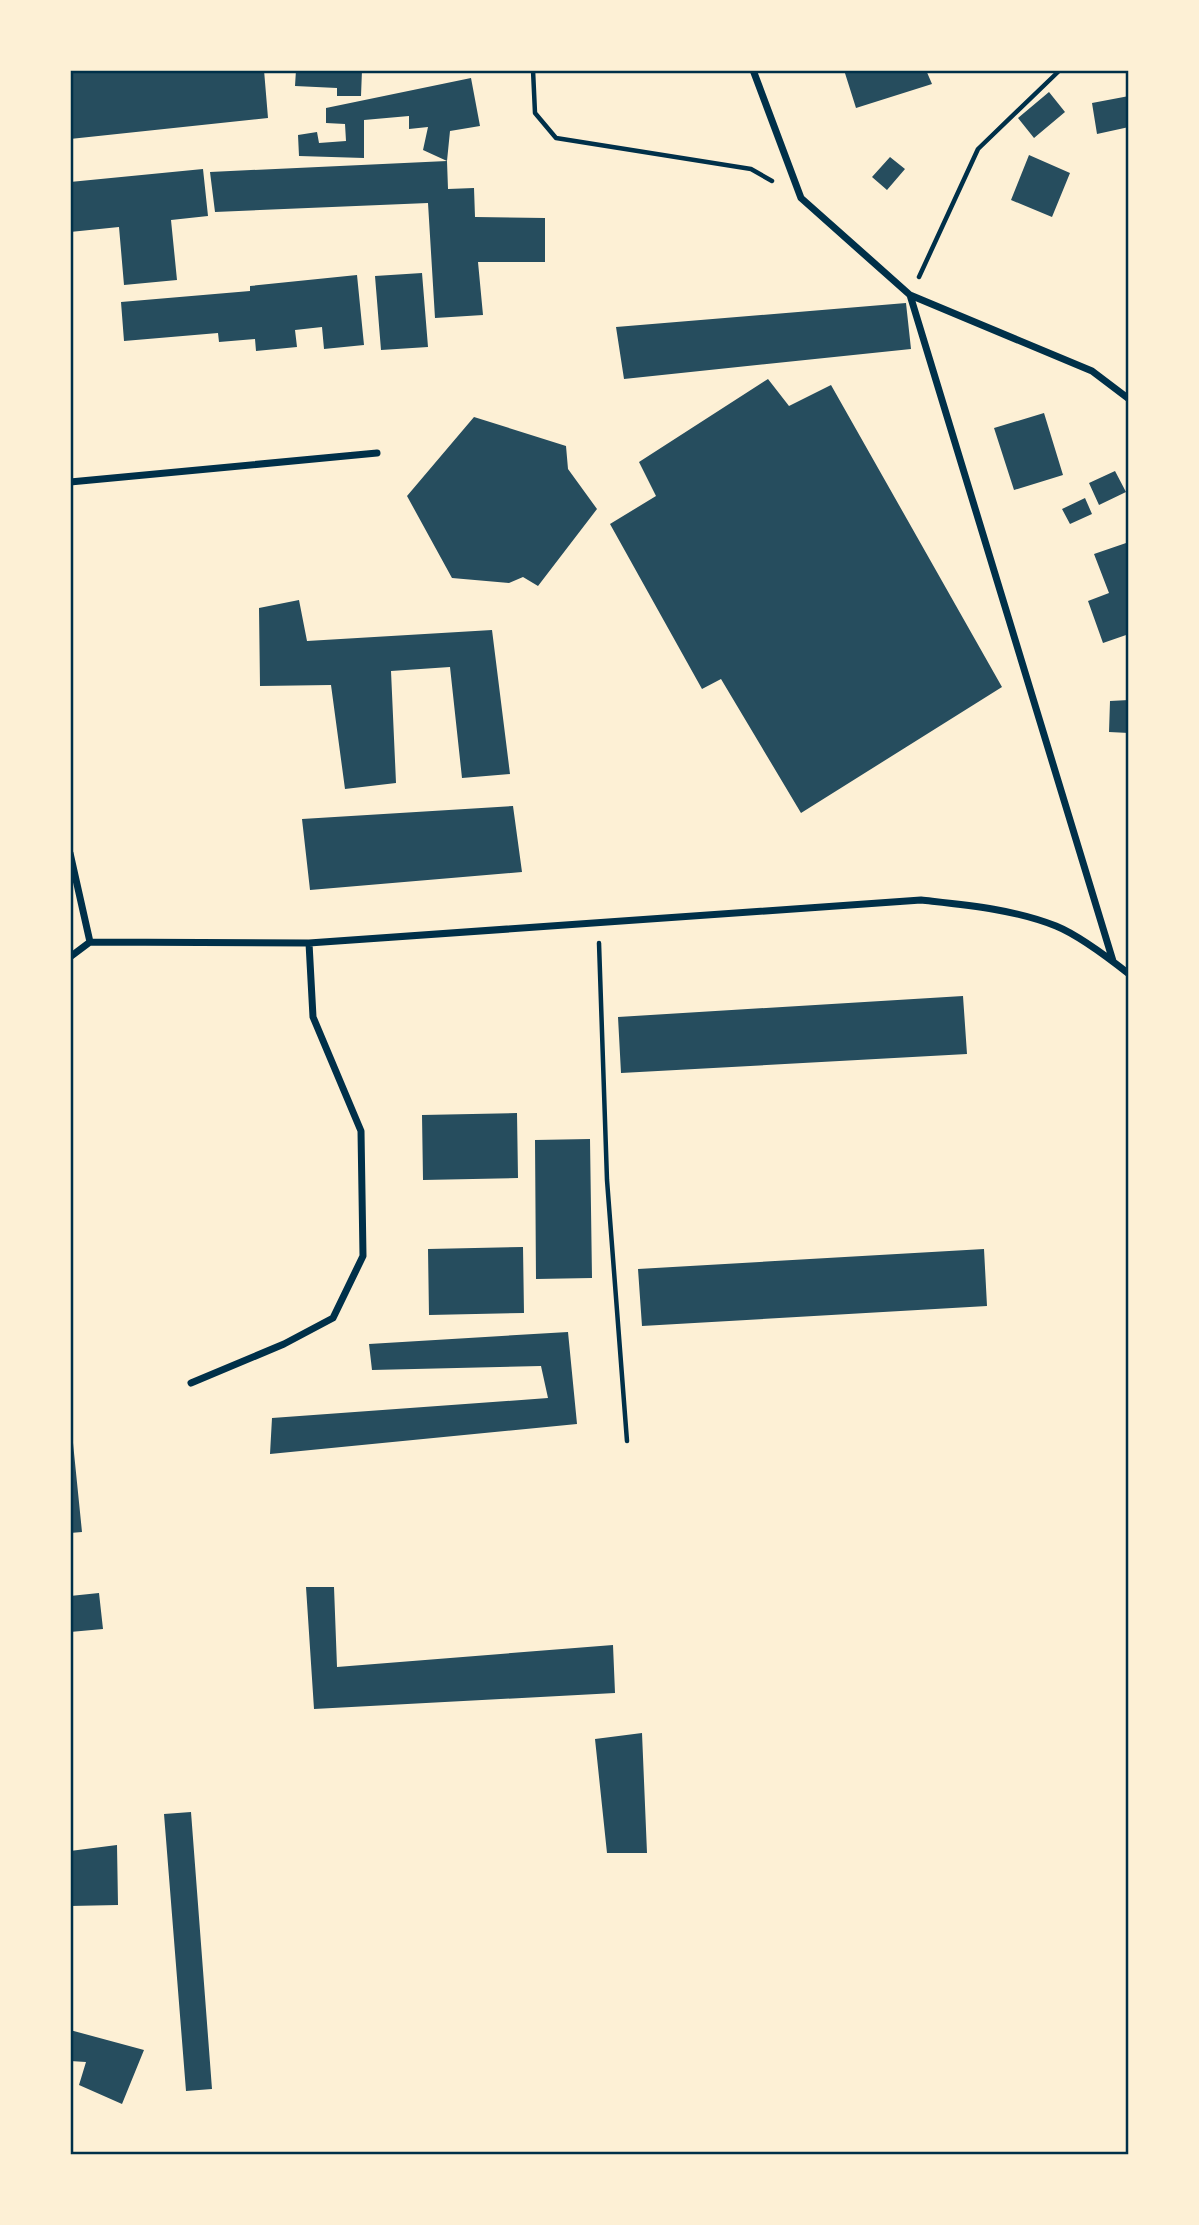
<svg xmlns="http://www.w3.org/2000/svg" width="1199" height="2225" font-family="'Nunito Sans',sans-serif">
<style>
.building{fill:#264d5e}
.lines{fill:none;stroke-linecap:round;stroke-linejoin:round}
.path{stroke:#003049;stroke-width:4.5}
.minor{stroke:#003049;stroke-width:7}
.neatline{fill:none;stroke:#003049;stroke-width:2.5}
</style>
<rect width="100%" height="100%" fill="#fdf0d5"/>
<path class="building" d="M70,70H264L268,118L70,139Z
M296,70H362L361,96H337V88L295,86Z
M844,70H926L932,84L856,108Z
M471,78L480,126L450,131L447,161L423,150L428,127L409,129V116L364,120V158L299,156L298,135L317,132L319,143L346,141L345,124L326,123V108Z
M1049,92L1065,112L1034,138L1018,118Z
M1129,96V127L1097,134L1092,103Z
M1029,155L1070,173L1052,217L1011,200Z
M890,157L905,169L887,190L872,177Z
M447,161L448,189L474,188L475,217L545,218V262H478L483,315L435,318L428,203L215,212L210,172Z
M203,169L208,216L171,220L177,280L124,285L119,227L70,232V182Z
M422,273L428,347L381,350L375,276Z
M357,275L364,345L324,349L322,327L295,330L297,347L256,351L255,339L219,342L218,333L124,341L121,302L250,291V286Z
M906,303L911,349L624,379L616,327Z
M768,379L789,406L831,385L1002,687L801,813L721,679L702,689L610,524L656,496L639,462Z
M1044,413L1063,475L1014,490L994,428Z
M474,417L566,446L568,469L597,509L538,586L523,577L509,583L452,578L407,496Z
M1115,471L1126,492L1099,505L1089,483Z
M1085,498L1092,514L1070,524L1062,509Z
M1129,542V634L1103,643L1088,601L1109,593L1094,554Z
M299,600L307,641L492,630L510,774L462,778L450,667L391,671L396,783L345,789L331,685L260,686L259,608Z
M1129,700V733L1109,732L1110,701Z
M513,806L522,872L310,890L302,819Z
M963,996L967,1054L621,1073L618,1017Z
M517,1113L518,1178L423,1180L422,1115Z
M590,1139L592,1278L536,1279L535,1140Z
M523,1247L524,1313L429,1315L428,1249Z
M984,1249L987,1306L642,1326L638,1269Z
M568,1332L577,1424L270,1454L272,1418L548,1398L541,1366L372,1370L369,1344Z
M72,1433L82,1532L70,1533V1434Z
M306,1587H334L337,1667L613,1645L615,1693L314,1709Z
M99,1593L103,1629L70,1632V1596Z
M642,1733L647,1853H607L595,1739Z
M191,1812L212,2089L186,2091L164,1814Z
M117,1845L118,1905L70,1906V1851Z
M70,2030L144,2050L122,2104L79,2085L86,2062L70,2061Z"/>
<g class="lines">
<path class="path" d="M533,70L535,113L556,138L751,169L772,181
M919,277L978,149L1060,70
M599,943L607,1180L627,1441"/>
<path class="minor" d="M753,70L801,198L910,295L1113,961
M910,295L1092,371L1129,399
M70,482L377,453
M70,853L90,942
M70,957L90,942L309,943L921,900C966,905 1013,909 1056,926C1078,935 1110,959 1129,974
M191,1383L284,1344L333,1318L363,1256L361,1131L313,1017L309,943"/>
</g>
<rect width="1199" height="2225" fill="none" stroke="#fdf0d5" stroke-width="144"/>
<rect x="72" y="72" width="1055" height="2081" class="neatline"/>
</svg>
